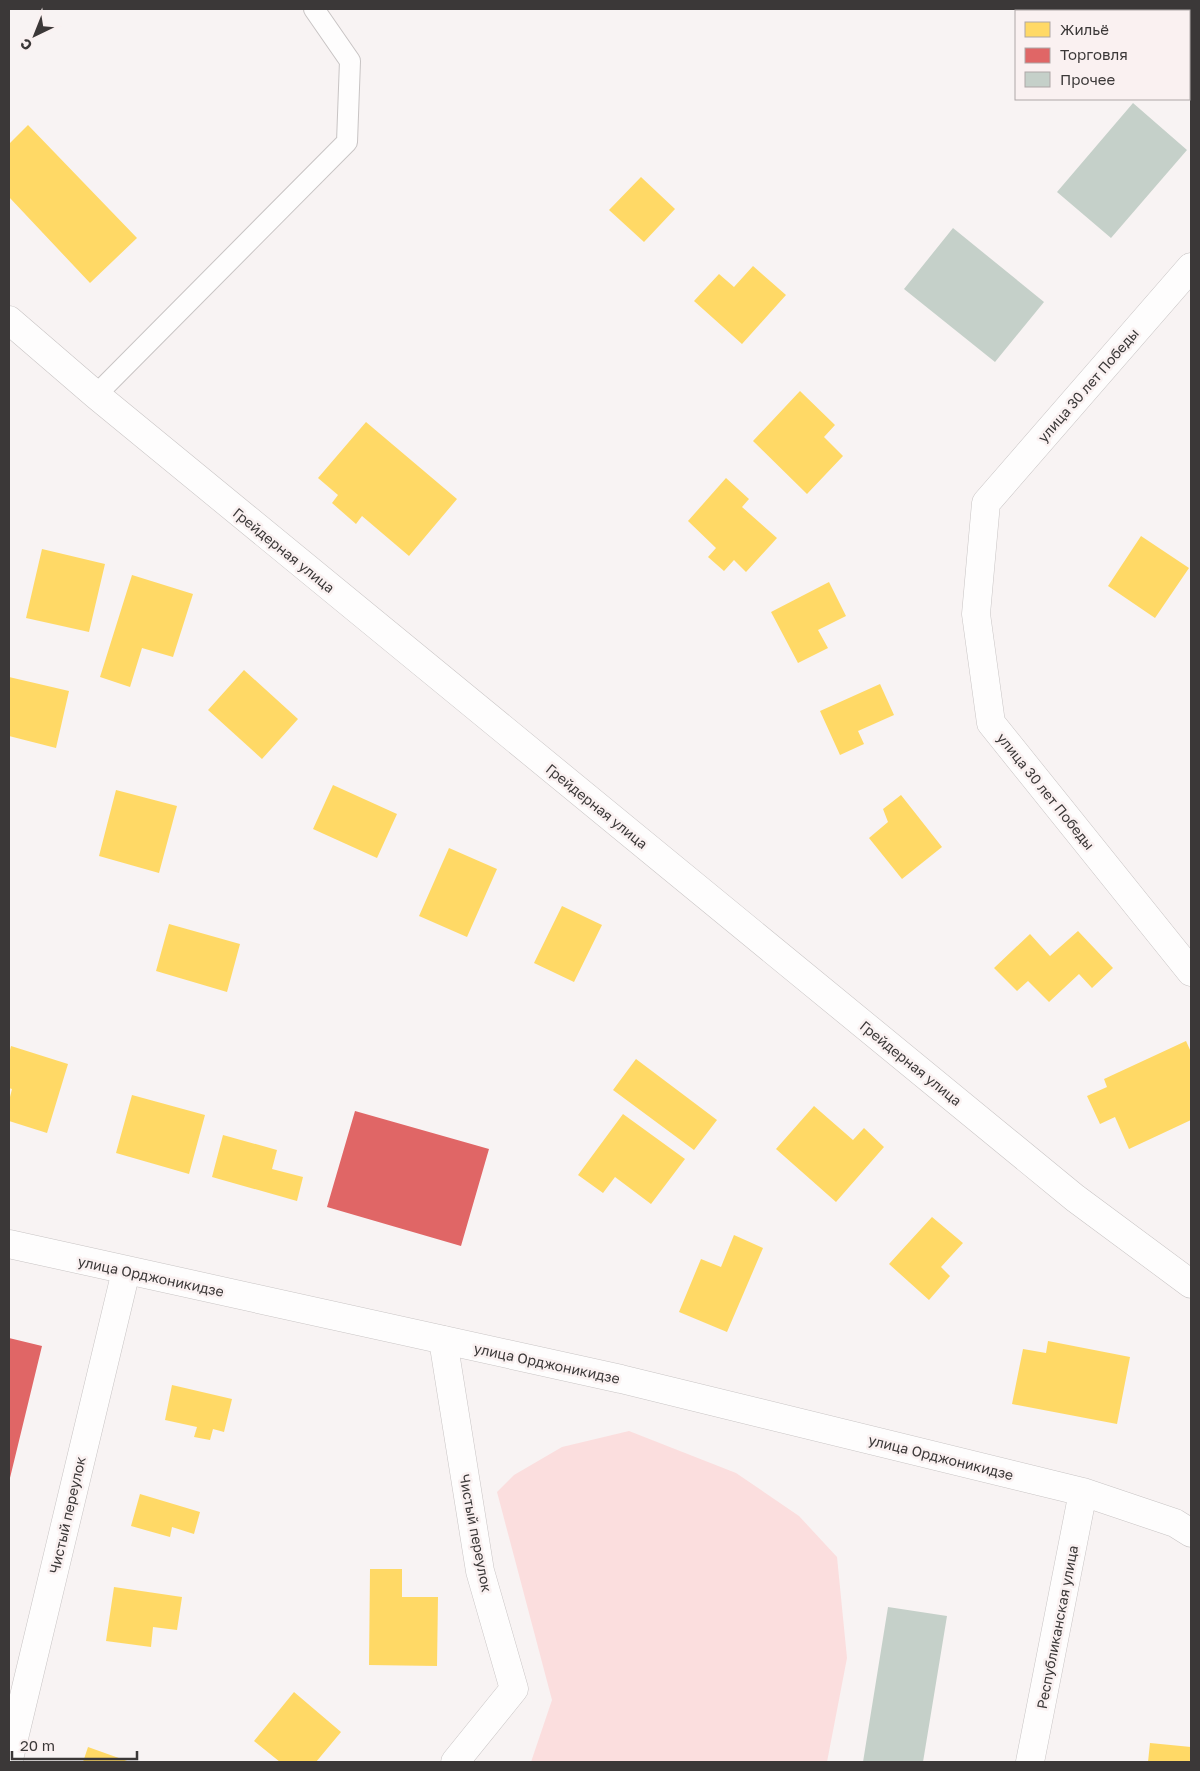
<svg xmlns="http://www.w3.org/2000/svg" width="1200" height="1771" font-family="'Golos Text',sans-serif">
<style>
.green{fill:#fbdede}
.homes{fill:#ffd966}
.shops{fill:#e06666}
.building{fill:#c5d0c9}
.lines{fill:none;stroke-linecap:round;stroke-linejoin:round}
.lane-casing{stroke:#c8c4c4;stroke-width:22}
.street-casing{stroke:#c8c4c4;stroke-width:29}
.secondary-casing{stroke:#c8c4c4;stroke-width:29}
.lane{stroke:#fefdfd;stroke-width:20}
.street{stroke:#fefdfd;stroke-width:28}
.secondary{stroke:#fefdfd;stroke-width:28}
.labels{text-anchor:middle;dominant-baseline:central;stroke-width:5;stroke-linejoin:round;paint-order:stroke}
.street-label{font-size:14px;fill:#3b3838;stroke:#faf1f1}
</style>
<rect width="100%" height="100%" fill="#f8f3f3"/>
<path class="green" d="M629,1431L736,1473L799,1516L837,1557L847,1658L827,1762H531L552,1700L497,1492L514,1475L562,1447Z"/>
<path class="homes" d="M28,125L137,238L90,283L9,197V144Z
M641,177L675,209L644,242L609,210Z
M753,266L786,295L742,344L694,301L719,274L734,287Z
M800,391L835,425L824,437L843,456L807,494L753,441Z
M366,422L457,499L409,556L362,516L356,524L332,503L338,495L318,478Z
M726,478L749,499L742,507L777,538L746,572L734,560L724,571L708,557L716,548L688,521Z
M1141,536L1189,568L1155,618L1108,586Z
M42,549L105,564L89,632L26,618Z
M132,575L193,594L173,657L142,648L130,687L100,677Z
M829,582L846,616L818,630L828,648L798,663L771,612Z
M244,670L298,719L262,759L208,710Z
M9,677L69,691L56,748L9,736Z
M880,684L894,715L858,731L864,744L840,755L820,711Z
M333,785L397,814L377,858L313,829Z
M116,790L177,806L159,873L99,856Z
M901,795L942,847L902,879L869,838L888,822L883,809Z
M449,848L497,869L467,937L419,916Z
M562,906L602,925L574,982L534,963Z
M169,924L240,944L227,992L156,971Z
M1078,931L1113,968L1092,988L1079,974L1049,1002L1028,981L1017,991L994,968L1030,934L1050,956Z
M1186,1041L1191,1052V1120L1129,1149L1115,1117L1100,1124L1087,1096L1107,1087L1104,1079Z
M11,1046L68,1064L47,1133L9,1121V1101L12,1089L9,1088V1054Z
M636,1059L717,1120L694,1150L613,1090Z
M132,1095L205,1115L189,1174L116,1153Z
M814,1106L853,1140L864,1128L884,1147L836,1202L776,1149Z
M623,1114L685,1159L651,1204L615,1177L603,1193L578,1175Z
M223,1135L277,1150L272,1169L303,1177L297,1201L212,1177Z
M932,1217L963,1243L941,1267L950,1276L929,1300L889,1264Z
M734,1235L763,1248L727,1332L679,1312L701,1259L721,1267Z
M1048,1341L1130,1357L1117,1424L1012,1404L1023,1349L1046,1353Z
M172,1385L232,1399L224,1432L213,1429L210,1440L194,1437L197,1427L165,1420Z
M140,1494L200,1512L194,1534L172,1527L170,1537L131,1526Z
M370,1569H402V1597H438L437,1666L369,1665Z
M114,1587L182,1597L177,1630L153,1627L151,1647L106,1641Z
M294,1692L341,1732L316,1762H280L254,1741Z
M1150,1743L1191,1747V1762H1148Z
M88,1747L130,1762H83Z"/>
<path class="shops" d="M355,1111L489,1149L461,1246L327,1207Z
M9,1338L42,1346L9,1482Z"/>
<path class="building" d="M1168,9H1191V69L1189,67V11H1165Z
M1133,103L1187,150L1111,238L1057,192Z
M953,228L1044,302L995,362L904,289Z
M888,1607L947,1616L923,1762H863Z"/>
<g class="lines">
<g class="lane-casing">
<path id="lane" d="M96,395L347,142L350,61L314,9"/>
</g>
<g class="street-casing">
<path id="street" d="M9,320L96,395L1075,1198L1191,1284
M443,1340L480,1571L514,1689L455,1762
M9,1759L126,1271"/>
</g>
<g class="secondary-casing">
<path id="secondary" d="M1191,267L986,503L976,614L991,723L1191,972
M9,1244L621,1379L1083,1492L1175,1523L1191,1533
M1030,1762L1083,1492"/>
</g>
<use href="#lane" class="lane"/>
<use href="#street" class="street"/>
<use href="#secondary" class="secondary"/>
</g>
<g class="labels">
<g class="street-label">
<text transform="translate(1088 385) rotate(-49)">улица 30 лет Победы</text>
<text transform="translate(284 550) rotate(39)">Грейдерная улица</text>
<text transform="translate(1046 791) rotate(51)">улица 30 лет Победы</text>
<text transform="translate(597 806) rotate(39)">Грейдерная улица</text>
<text transform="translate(911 1063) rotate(39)">Грейдерная улица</text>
<text transform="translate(151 1276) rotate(12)">улица Орджоникидзе</text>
<text transform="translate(547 1363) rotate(12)">улица Орджоникидзе</text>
<text transform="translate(941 1457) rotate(14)">улица Орджоникидзе</text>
<text transform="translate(67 1515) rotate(-77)">Чистый переулок</text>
<text transform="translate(476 1533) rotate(79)">Чистый переулок</text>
<text transform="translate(1057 1627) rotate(-79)">Республиканская улица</text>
</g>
</g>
<rect width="1200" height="1771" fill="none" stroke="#3b3838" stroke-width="20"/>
<rect x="1015" y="10" width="175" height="90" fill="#faf1f1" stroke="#aea7a7"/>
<rect x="1025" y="22" width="25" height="15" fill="#ffd966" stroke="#aea7a7"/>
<text x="1060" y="35" font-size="15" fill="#3b3838">Жильё</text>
<rect x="1025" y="48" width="25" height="15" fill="#e06666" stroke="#aea7a7"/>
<text x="1060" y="60" font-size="15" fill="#3b3838">Торговля</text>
<rect x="1025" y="72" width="25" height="15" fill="#c5d0c9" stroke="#aea7a7"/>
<text x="1060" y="85" font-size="15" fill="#3b3838">Прочее</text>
<g transform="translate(35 35) rotate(223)" stroke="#faf1f1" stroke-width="4" paint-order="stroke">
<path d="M0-4L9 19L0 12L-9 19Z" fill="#3b3838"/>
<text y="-8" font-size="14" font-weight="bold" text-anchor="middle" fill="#3b3838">С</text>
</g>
<path d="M12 1751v8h125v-8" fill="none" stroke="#3b3838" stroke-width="2.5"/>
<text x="20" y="1751" font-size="15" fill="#3b3838" stroke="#faf1f1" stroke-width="4" paint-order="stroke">20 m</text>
</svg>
